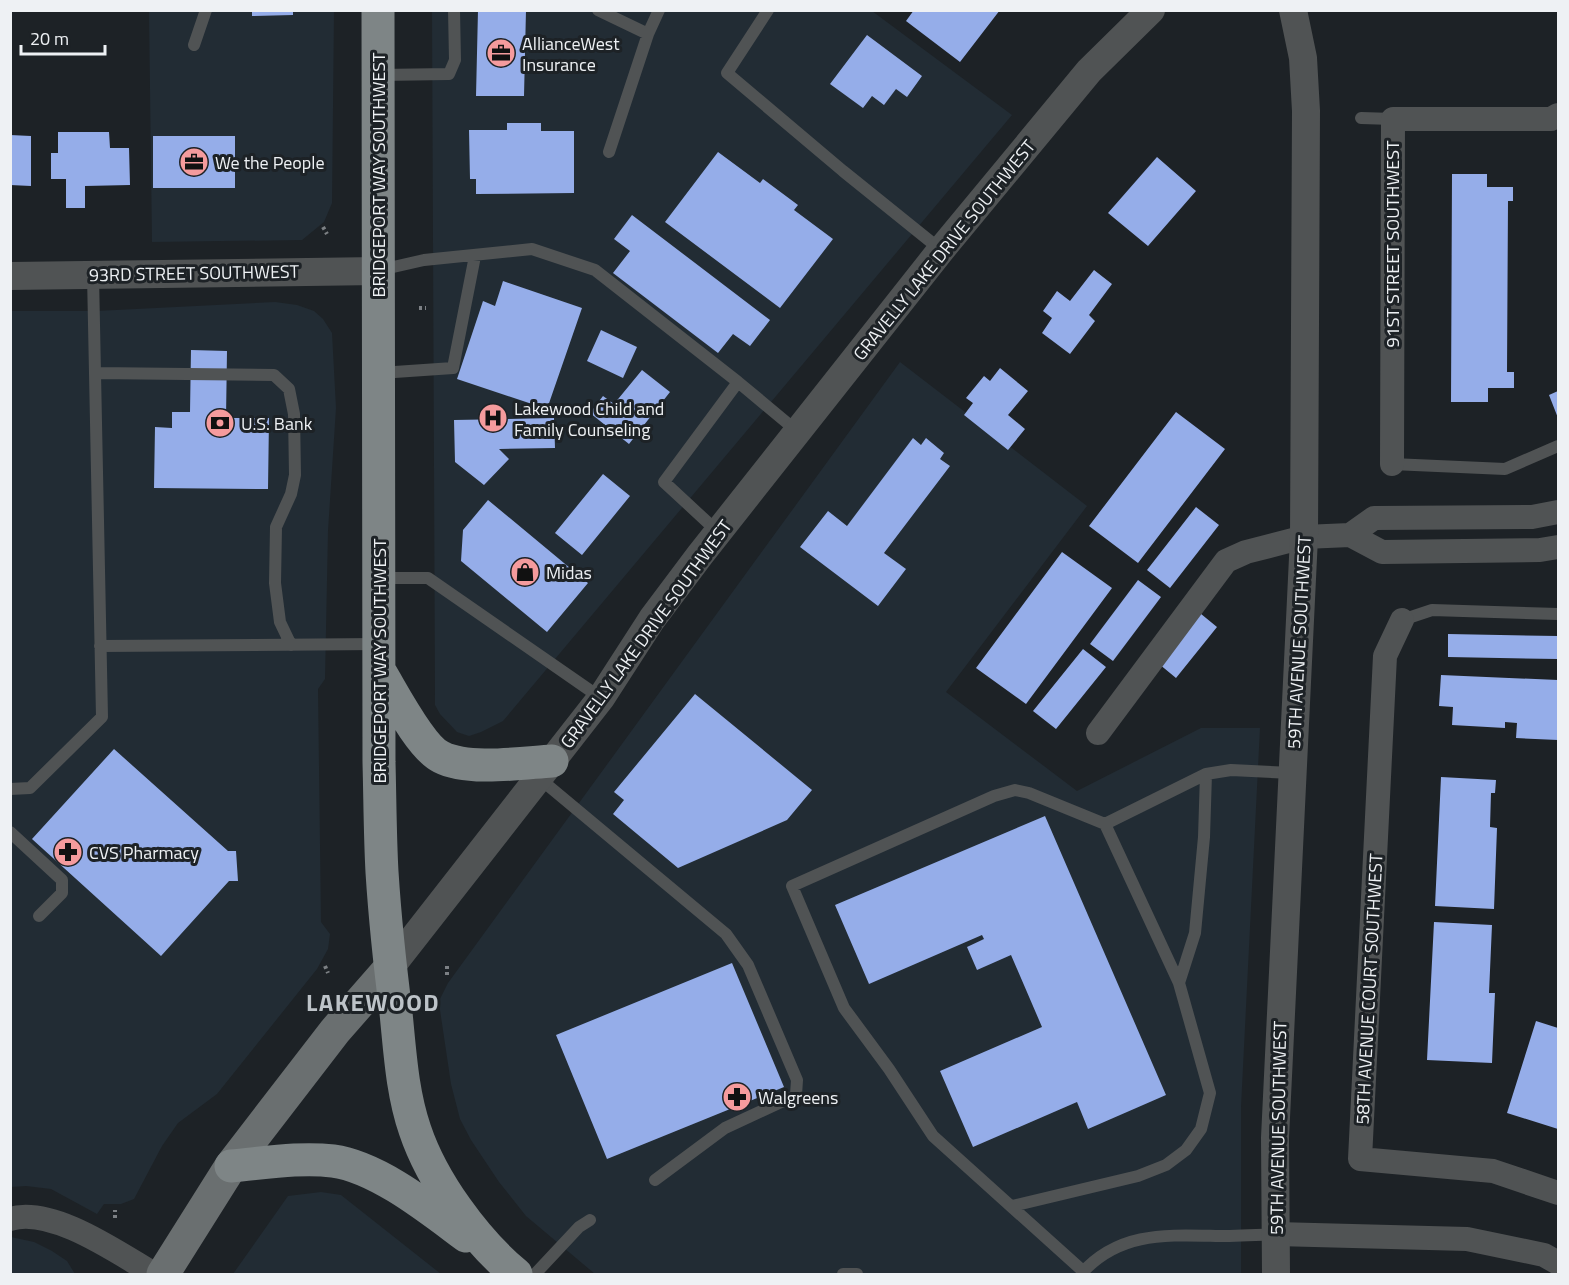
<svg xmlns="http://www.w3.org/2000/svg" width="1569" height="1285" font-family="'Titillium Web',sans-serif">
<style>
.built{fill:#222c34}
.building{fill:#95ade9}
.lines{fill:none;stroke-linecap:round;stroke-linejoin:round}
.path{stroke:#7c8084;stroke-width:4;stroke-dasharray:3 3;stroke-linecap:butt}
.service{stroke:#505354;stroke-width:12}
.minor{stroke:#505354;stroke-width:24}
.tertiary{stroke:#505354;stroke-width:28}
.secondary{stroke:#6a6f70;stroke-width:33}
.primary{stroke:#7e8586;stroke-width:33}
.labels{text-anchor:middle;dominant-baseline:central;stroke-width:6;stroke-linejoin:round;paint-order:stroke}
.poi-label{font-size:18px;fill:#eef1f4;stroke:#1d2226;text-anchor:start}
.street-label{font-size:18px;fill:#eef1f4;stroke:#1d2226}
.district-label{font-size:24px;font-weight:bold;letter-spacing:1.5px;fill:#bdc3c8;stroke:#1d2226}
</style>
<rect width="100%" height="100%" fill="#1d2226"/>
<path class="built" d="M149,11H334L332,203L324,222L302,240L152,242Z
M432,11H872L1012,115L503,721L481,732L469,736L457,732L440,714L435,705V695Z
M275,302L297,305L314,311L323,319L332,333L336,408L328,531L325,679L318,689L321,922L330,934L328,949L317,969L217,1094L178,1123L162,1146L134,1199L121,1204H104L97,1214L51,1189L26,1186L11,1187V311H96Z
M900,362L1087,506L946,692L1077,791L1201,728H1260L1241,1107V1274H595L526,1216L499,1182L471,1140L460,1119L451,1084L440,1010V999L448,983Z
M321,1192L341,1195L441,1274H233L288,1196Z
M11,1237L34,1242L52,1251L67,1261L75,1274H11Z"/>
<path class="building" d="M252,10H293V15L252,16Z
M478,10H526L524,96H476Z
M914,10H1000L960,62L906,21Z
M867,35L922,76L907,97L896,89L884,105L872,96L863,108L830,84Z
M507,123H541V131H574V193L476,194V179H470L469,130H507Z
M58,132H109L110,148H129L130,185L85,186V208H66V179H51V153H58Z
M10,135L31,136V186L10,185Z
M153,136H235V188H153Z
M718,152L760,183L763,179L798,205L794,210L833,239L780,308L665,222Z
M1157,157L1196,191L1148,246L1108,213Z
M1452,174H1487V187H1513V201H1508L1507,372H1514V388H1488V402H1451Z
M632,215L770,320L750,346L733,334L718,353L613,273L630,251L614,239Z
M1094,270L1112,284L1089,315L1095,321L1070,354L1042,333L1052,318L1043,311L1057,291L1070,301Z
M503,281L582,308L547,409L457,379L483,301L495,306Z
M601,330L637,347L623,378L587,361Z
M191,350L227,351L226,418H269L268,489L154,488L155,427L172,428V412H190Z
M1000,368L1028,391L1008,415L1025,429L1008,450L964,415L973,403L966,398L984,376L990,381Z
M642,370L670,392L629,444L590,413L603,396L614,404Z
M1558,391V418L1549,395Z
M1176,412L1225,449L1138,563L1089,526Z
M554,418L555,448L499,449L509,459L484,485L455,462L454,420Z
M913,438L921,445L926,438L944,453L940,459L950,466L884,553L906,569L878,606L800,547L828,511L847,526Z
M603,474L630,496L582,555L555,533Z
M488,500L588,583L547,632L461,561L463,530Z
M1196,507L1219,525L1170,588L1147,570Z
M1062,552L1112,588L1026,704L976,668Z
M1138,580L1161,597L1113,661L1090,644Z
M1195,609L1217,627L1176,678L1153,659Z
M1448,634L1558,636V659L1448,657Z
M1083,649L1106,667L1056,729L1033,711Z
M1441,675L1558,680V740L1516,738L1517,723L1505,722V728L1452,725L1453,707L1439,706Z
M695,694L812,790L787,820L678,868L613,814L624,800L614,792Z
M114,749L228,851H236L238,881H229L161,956L32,839Z
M1441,777L1496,780L1495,793H1491L1490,827L1497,828L1494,909L1435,906Z
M1045,816L1166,1095L1088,1129L1077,1102L973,1147L940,1071L1042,1027L1011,955L977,970L967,947L984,939L982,935L869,984L835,905Z
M1434,922L1492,925L1489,993H1495L1492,1063L1427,1060Z
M732,963L784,1087L607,1159L556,1035Z
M1536,1021L1558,1028V1129L1507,1113Z"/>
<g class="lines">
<path class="path" d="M323,227L327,234
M419,308H426
M325,966L328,973
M447,966V975
M431,1009L436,1003
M115,1218V1210"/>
<path class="service" d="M598,10L648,34L609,152
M768,10L727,73L843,171L941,250
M648,34L659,10
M194,45L206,10
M379,75L449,74L455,60L454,10
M1361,118L1393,119
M380,270L424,260L532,249L595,270L738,382L798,432
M95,373L274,375L289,389L294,414L295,475L291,494L276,527L275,583L280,622L291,645
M380,373L453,368L475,256
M1392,464L1505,469L1558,446
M718,532L664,482L738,382
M380,578H428L601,698
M1402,620L1432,610L1558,614
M100,646L378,644
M1206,774L1204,837L1195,933L1179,983L1105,824L1206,774L1231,770L1292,773
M539,778L726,934L748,965L797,1080L796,1095L725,1128L655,1180
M10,789L30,788L102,717L93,275
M10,832L62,880V893L39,916
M1012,1206L1138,1176L1166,1165L1186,1150L1201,1129L1210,1093L1179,983
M1084,1272L933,1136L889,1069L844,1008L792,886L994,796L1015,790L1029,793L1105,824
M535,1274L579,1227L590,1220
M843,1274H857
M1081,1274C1119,1231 1167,1235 1220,1236C1238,1236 1257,1235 1276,1234"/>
<path class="minor" d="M1392,464L1393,119H1551L1558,115
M1350,535L1374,518L1532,517L1558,512
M1402,620L1385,656L1360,1159L1493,1171L1558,1193
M1098,733L1226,561L1246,552L1304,537L1350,535L1382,552L1540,550L1558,547
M10,1219C52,1206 118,1253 154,1274
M1276,1234L1467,1239L1544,1255L1558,1263"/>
<path class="tertiary" d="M10,276L378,271
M390,968L601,698L652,619L700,555L941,250L1089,71L1151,10
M1276,1274L1275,1138L1304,537L1306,111L1303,58L1293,10"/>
<path class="secondary" d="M163,1274L231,1166L335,1031L390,968"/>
<path class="primary" d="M378,10L379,762C380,799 380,836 382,872C385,919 390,966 396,1013C400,1052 402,1092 415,1130C432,1181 475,1240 516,1274
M379,670C392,691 420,747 441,757C468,771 521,763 552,761
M231,1166C265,1163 300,1157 333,1161C378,1167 431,1210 466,1236"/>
</g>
<defs>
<g id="office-disc" transform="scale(1.5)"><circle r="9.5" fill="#f59b9d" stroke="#1d2226"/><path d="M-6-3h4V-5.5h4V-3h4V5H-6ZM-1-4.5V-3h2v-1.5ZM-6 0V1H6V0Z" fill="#111"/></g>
<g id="hospital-disc" transform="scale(1.5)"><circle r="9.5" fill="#f59b9d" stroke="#1d2226"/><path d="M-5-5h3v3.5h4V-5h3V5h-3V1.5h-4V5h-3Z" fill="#111"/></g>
<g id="bank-disc" transform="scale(1.5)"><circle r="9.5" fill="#f59b9d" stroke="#1d2226"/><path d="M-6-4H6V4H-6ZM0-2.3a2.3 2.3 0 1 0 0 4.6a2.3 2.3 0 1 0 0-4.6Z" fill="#111"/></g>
<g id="shop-disc" transform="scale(1.5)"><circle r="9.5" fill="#f59b9d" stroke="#1d2226"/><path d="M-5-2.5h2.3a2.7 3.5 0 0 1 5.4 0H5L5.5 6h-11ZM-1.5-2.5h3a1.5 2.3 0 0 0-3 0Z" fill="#111"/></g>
<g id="pharmacy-disc" transform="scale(1.5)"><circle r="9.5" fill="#f59b9d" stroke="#1d2226"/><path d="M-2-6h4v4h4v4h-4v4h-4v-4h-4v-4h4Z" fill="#111"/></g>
</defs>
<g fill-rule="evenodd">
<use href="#office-disc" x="501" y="53"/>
<use href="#office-disc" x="194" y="162"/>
<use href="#hospital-disc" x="493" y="418"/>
<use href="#bank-disc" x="220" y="423"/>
<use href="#shop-disc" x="525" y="572"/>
<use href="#pharmacy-disc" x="68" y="852"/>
<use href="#pharmacy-disc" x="737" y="1097"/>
</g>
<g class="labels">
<g class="poi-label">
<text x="522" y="43">AllianceWest<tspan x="522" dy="21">Insurance</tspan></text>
<text x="215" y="162">We the People</text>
<text x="514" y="408">Lakewood Child and<tspan x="514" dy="21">Family Counseling</tspan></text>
<text x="241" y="423">U.S. Bank</text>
<text x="546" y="572">Midas</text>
<text x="89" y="852">CVS Pharmacy</text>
<text x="758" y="1097">Walgreens</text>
</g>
<g class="street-label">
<text transform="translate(378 175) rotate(-90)">BRIDGEPORT WAY SOUTHWEST</text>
<text transform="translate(1392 244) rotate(-90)">91ST STREET SOUTHWEST</text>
<text transform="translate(944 250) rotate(-51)">GRAVELLY LAKE DRIVE SOUTHWEST</text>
<text transform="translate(194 273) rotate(-1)">93RD STREET SOUTHWEST</text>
<text transform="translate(646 634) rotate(-54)">GRAVELLY LAKE DRIVE SOUTHWEST</text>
<text transform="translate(1299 642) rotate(-87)">59TH AVENUE SOUTHWEST</text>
<text transform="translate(379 661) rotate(-90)">BRIDGEPORT WAY SOUTHWEST</text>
<text transform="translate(1369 989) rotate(-87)">58TH AVENUE COURT SOUTHWEST</text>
<text transform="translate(1278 1128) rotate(-89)">59TH AVENUE SOUTHWEST</text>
</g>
<g class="district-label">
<text x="373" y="1002">LAKEWOOD</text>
</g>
</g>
<rect width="1569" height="1285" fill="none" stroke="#eef1f4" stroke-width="24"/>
<path d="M21 45v9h84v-9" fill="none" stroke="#eef1f4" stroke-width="3"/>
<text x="30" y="45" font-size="18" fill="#eef1f4" stroke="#1d2226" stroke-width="4.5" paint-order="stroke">20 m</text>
</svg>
